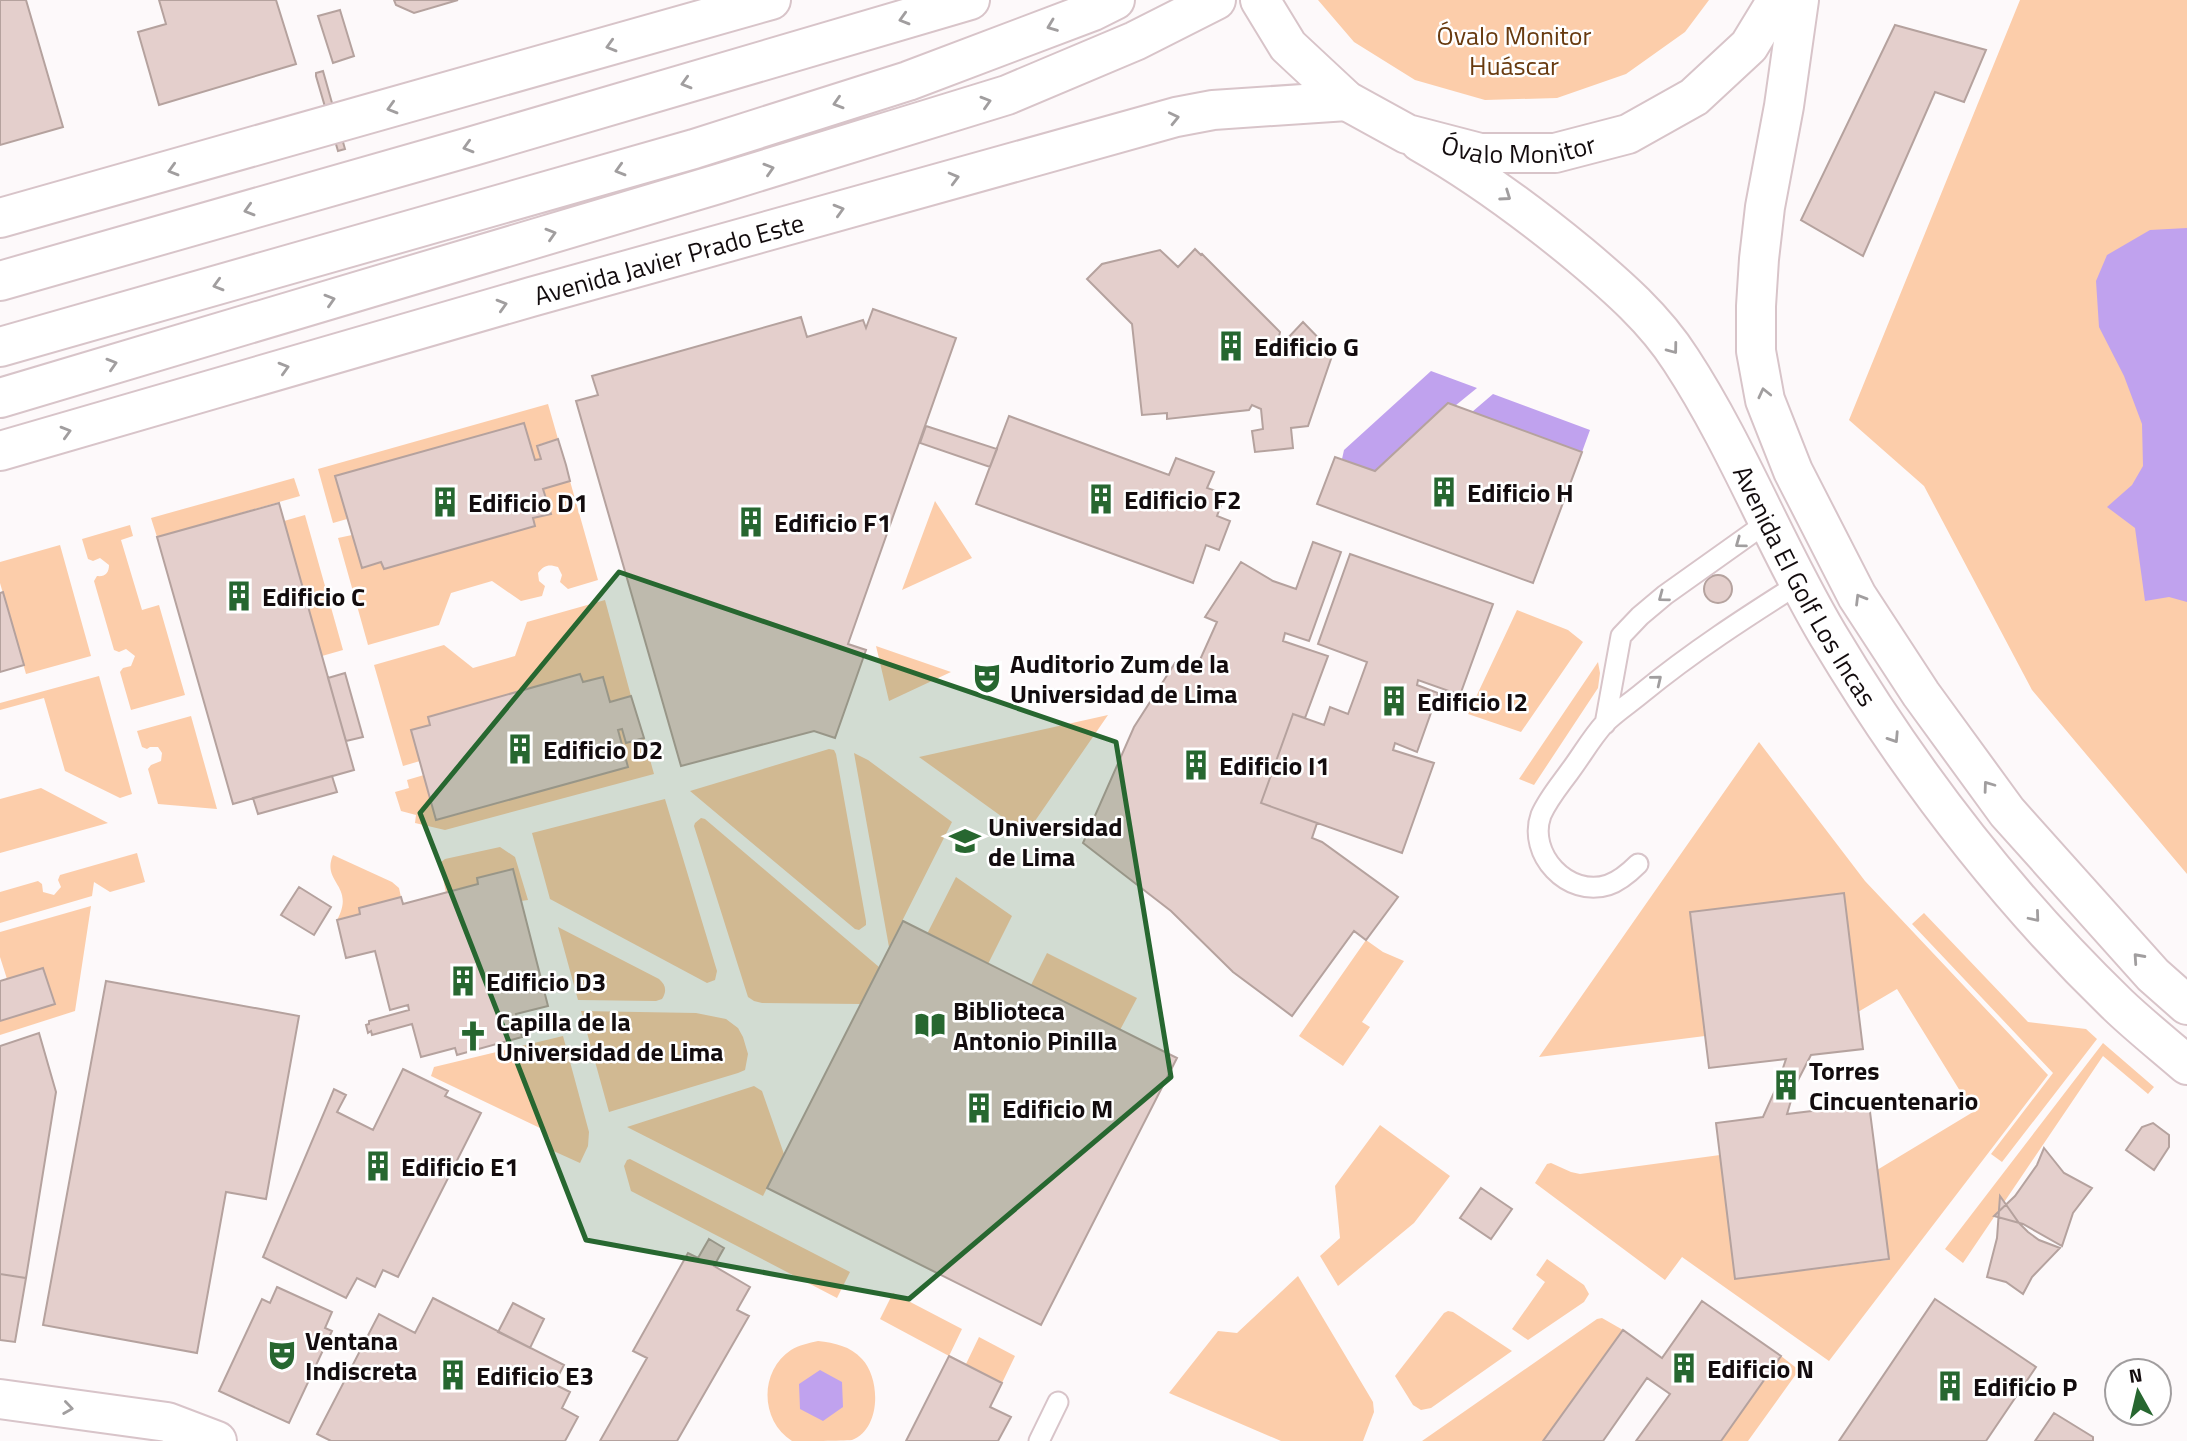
<svg xmlns="http://www.w3.org/2000/svg" width="2187" height="1441" font-family="'Titillium Web',sans-serif">
<style>
.green{fill:#fccdaa}
.water{fill:#c0a2ee}
.building{fill:#e4cfcc;stroke:#b5a29e;stroke-width:2}
.lines{fill:none;stroke-linecap:round;stroke-linejoin:round}
.lane-casing{stroke:#d8c4c9;stroke-width:23}
.street-casing{stroke:#d8c4c9;stroke-width:42}
.secondary-casing{stroke:#d8c4c9;stroke-width:42}
.primary-casing{stroke:#d8c4c9;stroke-width:42}
.highway-casing{stroke:#d8c4c9;stroke-width:42}
.lane{stroke:#fff;stroke-width:19}
.street{stroke:#fff;stroke-width:38}
.secondary{stroke:#fff;stroke-width:38}
.primary{stroke:#fff;stroke-width:38}
.highway{stroke:#fff;stroke-width:38}
.oneway{stroke:#a19e9f}
.marked{fill:#276730;fill-opacity:0.2;stroke:#276730;stroke-width:5;stroke-linejoin:round}
.labels{text-anchor:middle;dominant-baseline:central;stroke-width:5;stroke-linejoin:round;paint-order:stroke}
.park-label{font-size:26px;fill:#683a0f;stroke:#fff}
.street-label{font-size:26px;fill:#130c0e;stroke:#fff}
.poi-label{font-size:26px;font-weight:bold;fill:#130c0e;stroke:#fff;text-anchor:start}
</style>
<rect width="100%" height="100%" fill="#fdf9fa"/>
<path class="green" d="M1318,0H1709L1685,32L1626,74L1557,98L1485,100L1415,80L1354,42Z
M2020,0H2187V874L2032,690L1924,486L1849,420Z
M548,404L558,439L537,445L541,459L535,460L524,423L336,476L347,519L333,523L318,469Z
M294,478L300,496L157,537L151,518Z
M570,481L598,580L568,589L560,582L562,575L558,567C549,564 544,565 538,573L539,581L545,586L542,596L521,601L492,581L451,593L439,625L368,645L338,538L352,535L362,567L381,562L384,568L535,526L533,518L550,514L543,489Z
M935,501L972,558L902,590Z
M305,515L343,650L322,656L284,521Z
M130,525L133,536L121,540L142,610L159,605L185,695L131,710L120,672L123,668L131,666L135,656L126,649L119,652L114,650L94,581L97,576C105,577 109,573 109,565L100,558L93,561L88,559L82,539Z
M60,545L91,656L26,674L0,583V562Z
M605,600L631,696L610,702L603,677L583,682L580,674L428,717L430,725L411,730L420,761L403,766L374,665L444,645L473,668L515,656L527,622Z
M1517,610L1568,630L1583,642L1521,732L1468,714Z
M876,646L951,672L889,701Z
M1598,662L1600,673L1598,688L1534,785L1519,779Z
M99,676L132,794L120,798L65,771L44,698L0,710V703Z
M1108,715L1026,834L919,757Z
M191,716L217,809L158,804L148,769L151,765L161,761L162,753L158,747H150L147,749L142,747L137,731Z
M622,729L626,743L644,738L654,774L445,830L415,823L416,815L401,811L395,792L409,788L407,780L424,775L437,820L628,767L618,730Z
M1759,742L1865,881L2048,1075L1829,1361L1682,1257L1665,1280L1535,1183L1547,1164L1551,1163L1571,1172L1580,1174L1720,1155L1735,1279L1888,1260L1877,1170L1973,1112L1897,989L1858,1012L1843,893L1690,912L1705,1036L1539,1057Z
M829,749L834,750L836,754L866,921V925L859,930L855,929L690,791Z
M854,753L868,760L952,822L889,947Z
M41,788L108,823L0,853V799Z
M665,799L717,971L715,980L707,983L550,899L532,833Z
M701,818L705,819L879,967L861,1004L762,1003L754,1001L748,997L694,826L695,823Z
M500,847L515,857L528,900L521,901L513,869L477,878L478,884L446,893L440,863L445,859Z
M137,853L145,882L110,892L94,882L92,896L0,923V892L38,881L42,884L43,892L54,895L61,887L58,880L60,875Z
M333,855L392,882L399,888L401,897L359,908L360,914L337,920C356,885 321,883 333,855Z
M956,877L1012,916L988,964L927,934Z
M91,906L75,1011L0,1035V1021L54,1004L43,968L7,979L0,957V932Z
M1924,913L2028,1022L2086,1029L2097,1039L2002,1162L1991,1154L2053,1073L1912,924Z
M558,927L659,979C666,985 667,991 662,999L656,1001L578,1000Z
M1366,940L1383,952L1404,961L1362,1022L1370,1027L1343,1066L1299,1036Z
M1047,953L1137,998L1120,1030L1031,985Z
M581,1011L696,1013L726,1019L738,1028L743,1037L748,1054L745,1070L738,1073L609,1112Z
M563,1036L589,1132L588,1146L580,1163L549,1149C553,1139 548,1134 540,1128L431,1076L434,1067Z
M2103,1043L2154,1087L2148,1094L2103,1056L1963,1263L1945,1249Z
M754,1086L762,1091L784,1154L763,1196L627,1127Z
M1380,1125L1450,1176L1414,1223L1338,1286L1320,1256L1340,1238L1335,1186Z
M630,1159L850,1272L837,1298L631,1191L624,1166L627,1160Z
M1547,1259L1584,1285L1589,1294L1584,1302L1528,1340L1512,1329L1545,1282L1536,1275Z
M1298,1276L1373,1402L1374,1412L1363,1441H1281L1169,1393L1218,1331L1237,1333Z
M893,1293L962,1329L949,1356L880,1319Z
M1448,1311L1453,1312L1512,1351L1431,1408L1421,1410L1413,1405L1395,1376L1444,1313Z
M1602,1318L1623,1330L1543,1441H1422L1597,1319Z
M979,1337L1015,1356L1002,1383L966,1364Z
M818,1341C835,1343 850,1346 862,1359C881,1379 881,1429 852,1440C842,1441 805,1441 792,1441C760,1421 759,1371 791,1350C799,1345 809,1343 818,1341Z
M1781,1356L1799,1370L1748,1441H1721Z"/>
<path class="water" d="M2187,228V602L2169,597L2145,601L2135,528L2107,507L2132,485L2143,466L2142,424L2124,376L2099,327L2096,281L2107,255L2150,230Z
M1431,371L1477,388L1375,471L1342,459L1344,450Z
M1493,394L1590,430L1582,452L1472,412Z
M820,1370L842,1382L843,1407L823,1421L800,1409L799,1384Z"/>
<path class="building" d="M0,0H26L63,127L0,145Z
M159,0H276L296,64L159,105L138,32L166,24Z
M394,0H458L414,13L396,5Z
M340,10L354,56L333,63L318,16Z
M1895,25L1986,50L1964,102L1935,92L1863,256L1801,220Z
M323,71L345,149L338,151L316,76V73Z
M1195,249L1201,255L1202,254L1280,332L1279,337L1286,340L1303,322L1333,353L1308,426L1291,428L1293,448L1255,452L1252,431L1263,429L1261,409L1252,405L1249,410L1167,419V413L1142,415L1132,324L1087,279L1102,264L1160,250L1178,267Z
M873,309L956,338L848,644L866,650L835,738L814,731L681,766L576,401L598,395L592,376L801,317L807,337L863,320L866,328Z
M1448,403L1582,452L1533,583L1317,504L1335,457L1375,471Z
M1009,416L1169,475L1176,458L1214,472L1207,488L1225,494L1217,516L1230,521L1219,550L1206,545L1193,583L976,504Z
M524,423L535,460L541,459L537,446L558,439L566,465L570,481L543,489L551,514L533,518L535,526L384,569L381,562L362,568L335,476Z
M926,426L997,449L990,467L920,443Z
M279,503L354,770L233,804L157,537Z
M1313,542L1341,552L1309,641L1285,633L1283,641L1328,656L1305,718L1293,714L1261,803L1317,823L1312,838L1322,842L1398,897L1366,940L1354,931L1292,1016L1233,972L1171,911L1083,843L1134,727L1175,663L1195,671L1217,622L1205,617L1241,562L1273,581L1296,589Z
M1350,554L1493,604L1460,695L1418,680L1417,685L1438,693L1417,752L1395,743L1393,750L1434,763L1402,853L1261,803L1293,714L1324,725L1330,707L1348,714L1358,687L1367,662L1318,644Z
M1704 589a14 14 0 1 1 28 0a14 14 0 1 1-28 0Z
M3,592L24,665L0,672V593Z
M345,673L363,737L346,741L328,678Z
M580,674L583,682L603,677L610,702L631,696L644,738L626,743L622,729L618,730L628,767L436,820L411,730L430,725L428,717Z
M332,776L337,792L258,814L253,798Z
M513,869L548,1006L516,1014L522,1037L457,1055L455,1048L421,1057L412,1024L372,1035L371,1031L368,1033L366,1025L369,1024V1021L409,1010L408,1005L390,1010L375,951L346,958L337,920L360,914L359,908L401,897L403,904L478,884L477,878Z
M299,887L331,907L314,935L281,915Z
M1844,893L1863,1049L1811,1055L1796,1084L1787,1114L1869,1104L1889,1259L1735,1279L1716,1123L1763,1117L1777,1086L1786,1059L1709,1068L1690,912Z
M903,921L1177,1058L1041,1325L767,1188Z
M43,968L55,1004L0,1021V981Z
M106,981L299,1016L266,1199L226,1192L197,1353L43,1325Z
M39,1033L56,1092L26,1278L0,1274V1046Z
M403,1069L448,1091L445,1096L481,1113L398,1277L383,1270L375,1287L357,1278L346,1298L263,1257L334,1089L346,1095L337,1112L373,1130Z
M2153,1123L2169,1135V1147L2154,1170L2126,1150L2142,1127Z
M2044,1148L2064,1173L2092,1188L2073,1213L2062,1246L2023,1224L1994,1216L2015,1196L2037,1165Z
M1481,1188L1512,1209L1491,1239L1460,1218Z
M2000,1196L2019,1223L2028,1232L2039,1240L2060,1248L2032,1277L2023,1294L2006,1282L1987,1277L1997,1238Z
M709,1239L724,1248L714,1266L750,1287L737,1310L749,1316L677,1441H600L647,1358L633,1351L688,1253L698,1258Z
M0,1274L26,1278L15,1342L0,1340Z
M277,1287L332,1312L325,1328L332,1331L289,1423L219,1391L262,1299L270,1303Z
M433,1298L564,1365L554,1384L570,1392L562,1408L578,1417L565,1441H331L317,1434L379,1314L415,1333Z
M1935,1299L2036,1367L1986,1441H1839Z
M1702,1301L1781,1356L1721,1441H1636L1670,1394L1647,1378L1603,1441H1543L1623,1330L1662,1358Z
M513,1303L544,1319L530,1348L498,1332Z
M949,1356L1002,1383L990,1407L1011,1417L998,1441H906Z
M2054,1413L2093,1437V1441H2035Z"/>
<g class="lines">
<g class="lane-casing">
<path id="lane" d="M1605,724L1621,636L1640,616L1665,595L1769,521
M1638,864C1629,873 1620,881 1608,885C1568,898 1527,854 1541,815C1548,799 1560,785 1570,771C1582,755 1592,737 1605,723C1616,712 1630,703 1642,693C1692,652 1746,617 1800,583
M1039,1441L1058,1402"/>
</g>
<g class="street-casing">
<path id="street" d="M0,1399L167,1422L217,1441"/>
</g>
<g class="secondary-casing">
<g id="secondary">
<path d="M1799,0L1784,106L1765,207L1759,259L1756,306V351L1765,400L1793,471L1857,596L1921,694L2007,812L2153,975L2187,1005"/>
<path id="s1" d="M1420,142C1478,175 1529,213 1580,255C1617,286 1655,319 1681,360C1738,447 1775,546 1828,635C1908,769 2006,897 2118,1005C2140,1026 2164,1045 2187,1065"/>
<path d="M0,218L771,0"/>
</g>
</g>
<g class="primary-casing">
<g id="primary">
<path id="s2" d="M1260,0L1288,46L1347,101L1407,134L1480,153H1555L1628,134L1694,97L1749,46L1777,0"/>
<path d="M0,281L473,146L970,0"/>
<path id="s3" d="M0,451L531,297L1176,117L1213,110L1347,101"/>
</g>
</g>
<g class="highway-casing">
<path id="highway" d="M0,347L694,149L908,81L1093,11L1115,0
M0,398L718,184L1007,95L1135,41L1216,0"/>
</g>
<use href="#lane" class="lane"/>
<use href="#street" class="street"/>
<use href="#secondary" class="secondary"/>
<use href="#primary" class="primary"/>
<use href="#highway" class="highway"/>
</g>
<defs><path id="oneway-chevron" d="M-2-3.5L2.5 0L-2 3.5" fill="none" stroke-width="1.6" stroke-linecap="round" stroke-linejoin="round" transform="scale(1.75)"/></defs>
<g class="oneway">
<use href="#oneway-chevron" transform="translate(904 19) rotate(164)"/>
<use href="#oneway-chevron" transform="translate(1052 26) rotate(159)"/>
<use href="#oneway-chevron" transform="translate(611 46) rotate(164)"/>
<use href="#oneway-chevron" transform="translate(686 83) rotate(164)"/>
<use href="#oneway-chevron" transform="translate(986 102) rotate(-17)"/>
<use href="#oneway-chevron" transform="translate(838 103) rotate(163)"/>
<use href="#oneway-chevron" transform="translate(392 108) rotate(164)"/>
<use href="#oneway-chevron" transform="translate(1174 118) rotate(-13)"/>
<use href="#oneway-chevron" transform="translate(468 147) rotate(164)"/>
<use href="#oneway-chevron" transform="translate(769 169) rotate(-17)"/>
<use href="#oneway-chevron" transform="translate(173 170) rotate(164)"/>
<use href="#oneway-chevron" transform="translate(620 170) rotate(164)"/>
<use href="#oneway-chevron" transform="translate(954 178) rotate(-15)"/>
<use href="#oneway-chevron" transform="translate(1506 196) rotate(35)"/>
<use href="#oneway-chevron" transform="translate(249 210) rotate(164)"/>
<use href="#oneway-chevron" transform="translate(839 210) rotate(-16)"/>
<use href="#oneway-chevron" transform="translate(551 234) rotate(-17)"/>
<use href="#oneway-chevron" transform="translate(218 285) rotate(164)"/>
<use href="#oneway-chevron" transform="translate(330 300) rotate(-17)"/>
<use href="#oneway-chevron" transform="translate(502 305) rotate(-16)"/>
<use href="#oneway-chevron" transform="translate(1673 349) rotate(53)"/>
<use href="#oneway-chevron" transform="translate(112 364) rotate(-17)"/>
<use href="#oneway-chevron" transform="translate(284 368) rotate(-16)"/>
<use href="#oneway-chevron" transform="translate(1764 393) rotate(-103)"/>
<use href="#oneway-chevron" transform="translate(66 432) rotate(-16)"/>
<use href="#oneway-chevron" transform="translate(1740 543) rotate(144)"/>
<use href="#oneway-chevron" transform="translate(1663 597) rotate(143)"/>
<use href="#oneway-chevron" transform="translate(1860 599) rotate(-121)"/>
<use href="#oneway-chevron" transform="translate(1657 680) rotate(-39)"/>
<use href="#oneway-chevron" transform="translate(1894 738) rotate(57)"/>
<use href="#oneway-chevron" transform="translate(1988 786) rotate(-126)"/>
<use href="#oneway-chevron" transform="translate(2035 917) rotate(50)"/>
<use href="#oneway-chevron" transform="translate(2138 958) rotate(-132)"/>
<use href="#oneway-chevron" transform="translate(68 1408) rotate(8)"/>
</g>
<path class="marked" d="M619,572L1116,742L1171,1077L909,1299L586,1240L420,813Z"/>
<defs>
<g id="building-bare" transform="scale(2.415)"><path d="M-4-6H4V6H1V3H-1V6H-4ZM-2.5-4.3h1.7v1.8h-1.7ZM.8-4.3h1.7v1.8H.8ZM-2.5-1h1.7V.8h-1.7ZM.8-1h1.7V.8H.8Z" fill="#276730" stroke="#fff" stroke-width="2.5" paint-order="stroke"/></g>
<g id="theatre-bare" transform="scale(2.415)"><path d="M-5-5.5Q0-4 5-5.5V0Q5 5 0 6Q-5 5-5 0ZM-3.3-2.5H-1v1.5H-3.3ZM1-2.5H3.3v1.5H1ZM-2.8 1Q0 5.5 2.8 1Z" fill="#276730" stroke="#fff" stroke-width="2.5" paint-order="stroke"/></g>
<g id="university-bare" transform="scale(2.415)"><path d="M0-5L7-2L0 1L-7-2ZM-4 1L0 2.5L4 1V4Q0 6-4 4Z" fill="#276730" stroke="#fff" stroke-width="2.5" paint-order="stroke"/></g>
<g id="library-bare" transform="scale(2.415)"><path d="M-6-4Q-3-5.5-.7-3.5V5Q-3 3-6 4ZM6-4Q3-5.5 .7-3.5V5Q3 3 6 4Z" fill="#276730" stroke="#fff" stroke-width="2.5" paint-order="stroke"/></g>
<g id="church-bare" transform="scale(2.415)"><path d="M-1.2-6h2.4v3.5h3.3v2.4h-3.3V6h-2.4V-.1h-3.3v-2.4h3.3Z" fill="#276730" stroke="#fff" stroke-width="2.5" paint-order="stroke"/></g>
</defs>
<g fill-rule="evenodd">
<use href="#building-bare" x="1231" y="346"/>
<use href="#building-bare" x="1444" y="492"/>
<use href="#building-bare" x="1101" y="499"/>
<use href="#building-bare" x="445" y="502"/>
<use href="#building-bare" x="751" y="522"/>
<use href="#building-bare" x="239" y="596"/>
<use href="#theatre-bare" x="987" y="678"/>
<use href="#building-bare" x="1394" y="701"/>
<use href="#building-bare" x="520" y="749"/>
<use href="#building-bare" x="1196" y="765"/>
<use href="#university-bare" x="965" y="841"/>
<use href="#building-bare" x="463" y="981"/>
<use href="#library-bare" x="930" y="1025"/>
<use href="#church-bare" x="473" y="1036"/>
<use href="#building-bare" x="1786" y="1085"/>
<use href="#building-bare" x="979" y="1108"/>
<use href="#building-bare" x="378" y="1166"/>
<use href="#theatre-bare" x="282" y="1355"/>
<use href="#building-bare" x="1684" y="1368"/>
<use href="#building-bare" x="453" y="1375"/>
<use href="#building-bare" x="1950" y="1386"/>
</g>
<g class="labels">
<g class="park-label">
<text x="1514" y="35">Óvalo Monitor<tspan x="1514" dy="30">Huáscar</tspan></text>
</g>
<g class="street-label">
<text stroke="none"><textPath href="#s2" startOffset="317">Óvalo Monitor</textPath></text>
<text stroke="none"><textPath href="#s3" startOffset="696">Avenida Javier Prado Este</textPath></text>
<text stroke="none"><textPath href="#s1" startOffset="600">Avenida El Golf Los Incas</textPath></text>
</g>
<g class="poi-label">
<text x="1254" y="346">Edificio G</text>
<text x="1467" y="492">Edificio H</text>
<text x="1124" y="499">Edificio F2</text>
<text x="468" y="502">Edificio D1</text>
<text x="774" y="522">Edificio F1</text>
<text x="262" y="596">Edificio C</text>
<text x="1010" y="663">Auditorio Zum de la<tspan x="1010" dy="30">Universidad de Lima</tspan></text>
<text x="1417" y="701">Edificio I2</text>
<text x="543" y="749">Edificio D2</text>
<text x="1219" y="765">Edificio I1</text>
<text x="988" y="826">Universidad<tspan x="988" dy="30">de Lima</tspan></text>
<text x="486" y="981">Edificio D3</text>
<text x="953" y="1010">Biblioteca<tspan x="953" dy="30">Antonio Pinilla</tspan></text>
<text x="496" y="1021">Capilla de la<tspan x="496" dy="30">Universidad de Lima</tspan></text>
<text x="1809" y="1070">Torres<tspan x="1809" dy="30">Cincuentenario</tspan></text>
<text x="1002" y="1108">Edificio M</text>
<text x="401" y="1166">Edificio E1</text>
<text x="305" y="1340">Ventana<tspan x="305" dy="30">Indiscreta</tspan></text>
<text x="1707" y="1368">Edificio N</text>
<text x="476" y="1375">Edificio E3</text>
<text x="1973" y="1386">Edificio P</text>
</g>
</g>
<g transform="translate(2138 1392) rotate(352)"><circle r="33" fill="#ffffff" stroke="#a19e9f" stroke-width="2"/>
<path d="M0-5L12 26L0 18L-12 26Z" fill="#276730"/>
<text y="-10" font-size="19" font-weight="bold" text-anchor="middle" fill="#130c0e">N</text>
</g>
</svg>
